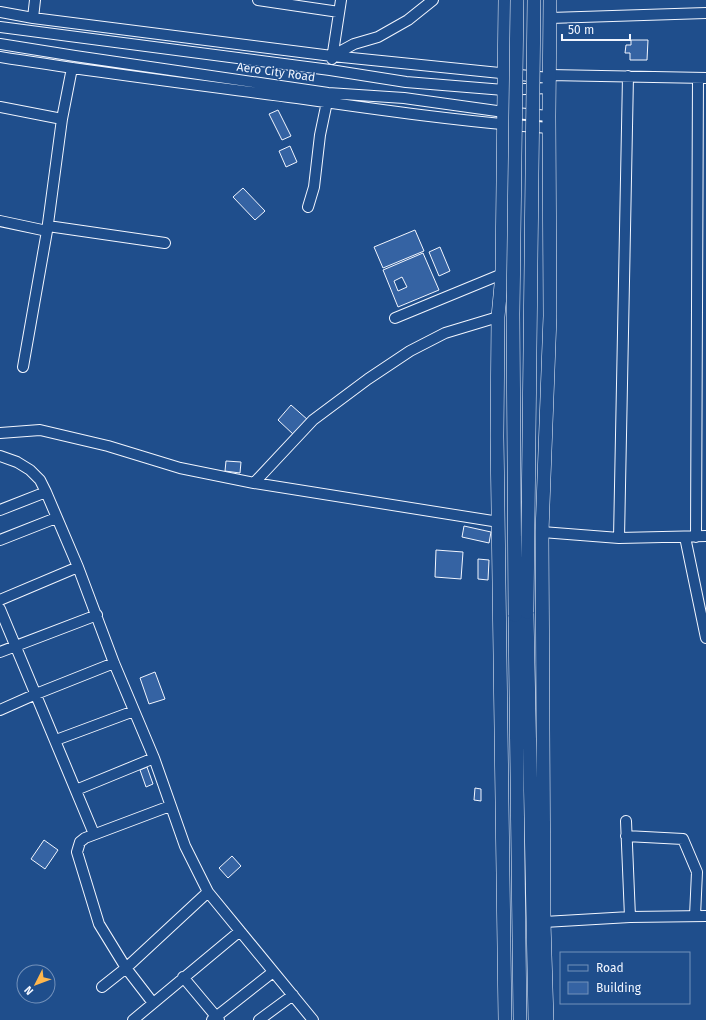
<svg xmlns="http://www.w3.org/2000/svg" width="706" height="1020" font-family="'Fira Sans',sans-serif">
<style>
.building{fill:#3563a3;stroke:#f2f6ff;fill-rule:evenodd}
.lines{fill:none;stroke-linecap:round;stroke-linejoin:round}
.minor-casing{stroke:#f2f6ff;stroke-width:12}
.major-casing{stroke:#f2f6ff;stroke-width:14}
.minor{stroke:#1f4e8c;stroke-width:10}
.major{stroke:#1f4e8c;stroke-width:13}
.major-bridge-casing{stroke:#f2f6ff;stroke-width:14;stroke-linecap:butt}
.major-bridge{stroke:#1f4e8c;stroke-width:13}
.labels{text-anchor:middle;dominant-baseline:central;stroke-width:3;stroke-linejoin:round;paint-order:stroke}
.street-label{font-size:12px;fill:#f2f6ff;stroke:#1f4e8c}
</style>
<rect width="100%" height="100%" fill="#1f4e8c"/>
<path class="building" d="M631,40H648L647,60H630V53H625L626,45H631Z
M278,110L291,136L282,140L269,114Z
M290,146L297,162L286,167L279,151Z
M243,188L265,211L255,220L233,197Z
M415,230L424,251L383,268L374,247Z
M440,247L450,271L439,276L429,252Z
M423,253L439,290L398,307L383,270ZM402,277L407,287L398,291L394,281Z
M291,405L308,420L294,435L278,420Z
M226,461L241,462L240,473L225,471Z
M464,526L491,532L489,543L462,537Z
M436,550L463,552L461,579L435,577Z
M478,559L489,560L488,580L478,579Z
M155,672L165,699L149,704L140,678Z
M147,767L153,784L146,787L140,770Z
M475,788L481,789V801L474,800Z
M44,840L58,850L45,869L31,859Z
M232,856L241,866L228,878L219,868Z"/>
<g class="lines">
<g class="minor-casing">
<path id="minor" d="M258,0L339,12
M0,12L33,18L332,56L549,78
M33,18L35,0
M550,18L706,13
M0,27L330,70L406,82L504,90L549,88
M0,44L75,56L328,93L404,98L504,112L549,116
M332,56L354,44L378,37L408,20L433,0
M0,57C99,73 198,85 297,98C380,110 465,122 549,128
M332,59L341,0
M549,75L706,78
M0,107L62,119
M308,207L314,187L320,135L328,97
M0,221L47,231L23,367
M48,226L165,243
M47,231L62,119L72,68
M395,318L502,274
M0,433L40,430L108,446L180,468L254,483L499,522
M0,456L17,462L30,470L40,480L46,492L78,567L114,663L154,758L185,846L208,892L313,1020
M254,483L313,420L368,379L410,351L445,333L498,317
M0,510L46,492
M542,532L619,538L706,536
M685,537L706,638
M696,537L698,78
M619,538L628,76
M0,540L56,518
M0,600L78,567
M0,609L94,834
M0,652L97,615
M0,710L36,694L114,663
M56,740L134,711
M76,790L154,758
M626,821L630,917
M626,836L683,839L697,872L695,916
M544,922L630,917L706,916
M183,977L219,1020
M102,987L126,968L208,892
M153,1003L126,968L99,924L77,852L80,842L85,838L170,806
M133,1020L240,931
M212,1020L273,972
M259,1020L293,995"/>
</g>
<g class="major-casing">
<path id="major" d="M505,0L502,274L498,317L497,436L505,1020
M527,612L535,1020
M515,615L520,1020
M547,1020L544,922L542,532L550,316L549,116L550,0"/>
</g>
<use href="#minor" class="minor"/>
<use href="#major" class="major"/>
<g class="major-bridge-casing">
<path id="major-bridge" d="M527,612L534,0
M515,615L513,314L517,0"/>
</g>
<use href="#major-bridge" class="major-bridge"/>
</g>
<g class="labels">
<g class="street-label">
<text transform="translate(276 72) rotate(8)">Aero City Road</text>
</g>
</g>
<rect x="560" y="952" width="130" height="52" fill="#1f4e8c" stroke="#7391ba"/>
<rect x="568" y="965" width="20" height="6" fill="#1f4e8c" stroke="#7391ba"/>
<text x="596" y="972" font-size="12" fill="#f2f6ff">Road</text>
<rect x="568" y="982" width="20" height="12" fill="#3563a3" stroke="#7391ba"/>
<text x="596" y="992" font-size="12" fill="#f2f6ff">Building</text>
<g transform="translate(36 984) rotate(228)"><circle r="19" fill="#1f4e8c" stroke="#7391ba"/>
<path d="M0-3L7 15L0 10L-7 15Z" fill="#ffb74d"/>
<text y="-6" font-size="11" font-weight="bold" text-anchor="middle" fill="#f2f6ff">N</text>
</g>
<path d="M562 34v6h68v-6" fill="none" stroke="#f2f6ff" stroke-width="2"/>
<text x="568" y="34" font-size="12" fill="#f2f6ff" stroke="#1f4e8c" stroke-width="3" paint-order="stroke">50 m</text>
</svg>
